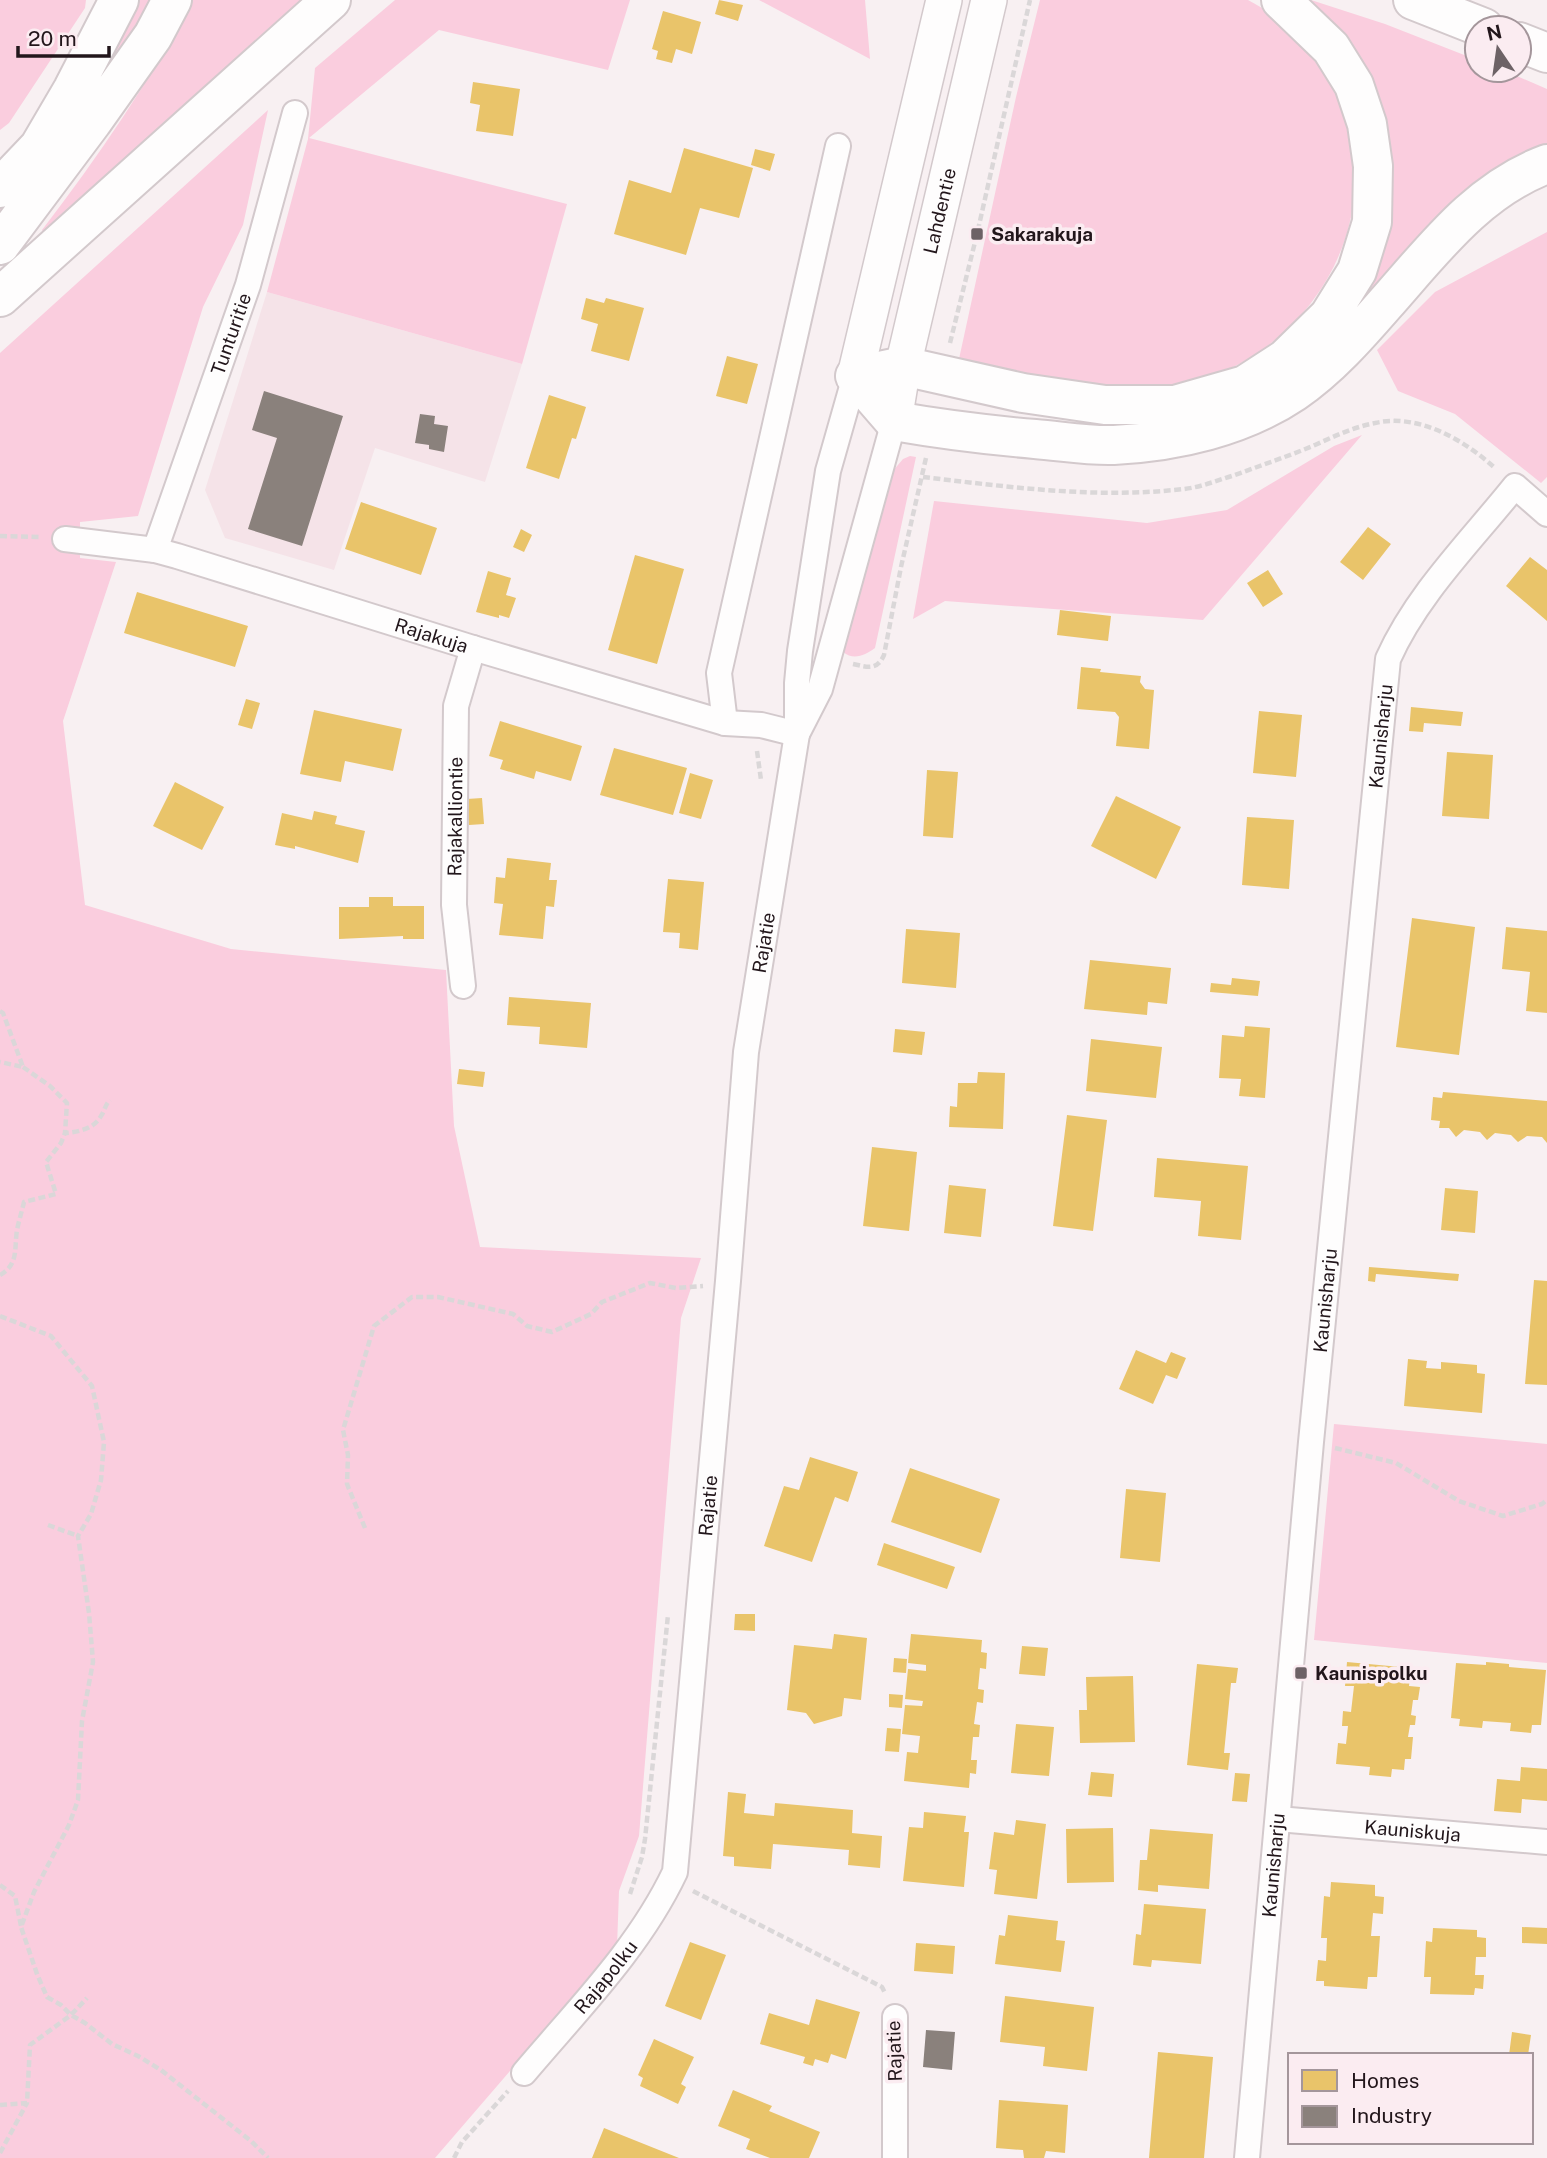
<svg xmlns="http://www.w3.org/2000/svg" width="1547" height="2158" font-family="'Public Sans',sans-serif">
<style>
.built{fill:#f5e3e8}
.green{fill:#facdde}
.homes{fill:#e9c46a}
.industry{fill:#8a817c}
.lines{fill:none;stroke-linecap:round;stroke-linejoin:round}
.minor-casing{stroke:#d3c9cc;stroke-width:28}
.secondary-casing{stroke:#d3c9cc;stroke-width:38}
.trunk-casing{stroke:#d3c9cc;stroke-width:42}
.motorway-casing{stroke:#d3c9cc;stroke-width:42}
.path{stroke:#dad7d8;stroke-width:4.5;stroke-dasharray:7 3.5;stroke-linecap:butt}
.minor{stroke:#fefdfd;stroke-width:24}
.secondary{stroke:#fefdfd;stroke-width:35}
.trunk{stroke:#fefdfd;stroke-width:38}
.motorway{stroke:#fefdfd;stroke-width:38}
.poi-dot{fill:#6d6266;stroke:#fbecf1;stroke-width:2.5}
.labels{text-anchor:middle;dominant-baseline:central;stroke-width:7;stroke-linejoin:round;paint-order:stroke}
.street-label{font-size:19px;fill:#22161b;stroke:#fbecf1}
.poi-label{font-size:19px;font-weight:bold;fill:#22161b;stroke:#fbecf1;text-anchor:start}
</style>
<rect width="100%" height="100%" fill="#f8f0f2"/>
<path class="built" d="M267,292L522,364L485,482L375,448L334,570L225,538L205,490Z"/>
<path class="green" d="M0,0H86L85,8L9,123L0,130Z
M136,0H151C108,81 59,148 0,218V209L47,157L93,92Z
M193,0H301L44,233L42,230C98,157 150,81 193,0Z
M395,0H630L608,70L439,30L309,138L567,204L522,364L267,292L308,139L315,68Z
M759,0H865L870,59Z
M1040,0H1248C1275,14 1297,35 1315,59C1405,176 1335,338 1201,380C1129,402 1031,374 959,359L1016,97Z
M1311,0L1385,24L1477,60V70H1503L1547,89V153L1347,326L1364,280L1362,64L1339,29Z
M268,110L243,225L203,307L138,516L80,522V558L116,562L63,721L85,905L231,949L446,970L454,1126L480,1247L701,1258L681,1318L639,1836L619,1891L617,1947L435,2158H0V353Z
M1547,232V477L1541,483L1455,414L1398,391L1377,350L1435,292Z
M1362,435L1203,620L945,601L913,619L934,501L1147,523L1227,510L1334,446Z
M910,456L916,457L875,648C865,655 854,661 843,652L886,479L903,459Z
M1334,1424L1547,1444V1663L1314,1640Z"/>
<path class="homes" d="M719,0L743,5L738,21L715,14Z
M663,11L701,22L692,54L676,49L672,63L656,59L658,51L652,49Z
M473,82L520,89L513,136L476,131L480,105L470,103Z
M684,148L753,168L739,218L700,208L686,255L614,234L629,180L671,193Z
M755,149L775,154L770,171L751,165Z
M586,298L604,303L606,298L644,308L629,361L591,351L598,324L581,319Z
M727,356L758,364L747,404L716,396Z
M549,395L586,407L576,439L572,438L559,479L526,468Z
M361,502L437,528L421,575L345,549Z
M1368,527L1391,544L1363,580L1340,562Z
M521,529L532,535L524,552L513,547Z
M635,555L684,569L657,664L608,650Z
M1530,557L1547,570V621L1506,586Z
M1268,570L1283,594L1263,607L1247,583Z
M488,571L511,578L506,595L516,598L509,618L499,615V618L476,612Z
M137,592L248,626L235,667L124,633Z
M1060,610L1111,616L1108,641L1057,635Z
M1081,667L1101,669L1100,672L1141,676L1140,682L1145,689L1154,690L1149,749L1116,746L1119,717L1115,712L1077,709Z
M246,699L260,703L252,729L238,725Z
M1411,707L1463,712L1461,726L1424,723L1423,732L1409,731Z
M314,710L402,729L393,771L345,761L341,782L300,774Z
M1259,711L1302,715L1296,777L1253,773Z
M500,721L582,746L571,781L536,771L534,779L500,769L503,760L489,756Z
M614,748L687,768L673,815L600,795Z
M1447,752L1493,755L1489,819L1442,816Z
M927,770L958,772L953,838L923,836Z
M690,773L713,780L701,819L679,813Z
M175,782L224,807L202,850L153,826Z
M1116,796L1181,827L1156,879L1091,846Z
M482,798L484,824L469,825L467,799Z
M314,811L337,816L335,824L365,831L358,863L295,846V849L275,845L282,813L312,820Z
M1247,817L1294,820L1289,889L1242,885Z
M507,858L551,863L549,880H557L554,907L546,906L543,939L499,935L503,904L494,903L496,877L505,878Z
M668,879L704,882L698,950L679,948L680,933L663,932Z
M369,897H393V906H424V939H403V936L339,939V907H369Z
M1412,918L1475,927L1459,1055L1396,1047Z
M1506,927L1547,931V1013L1526,1011L1530,972L1502,969Z
M906,929L960,933L956,988L902,983Z
M1090,960L1171,968L1167,1004L1148,1002L1147,1015L1084,1009Z
M1232,978L1260,981L1258,996L1210,992L1211,983L1231,985Z
M509,997L591,1003L587,1048L539,1044L540,1027L507,1025Z
M1245,1026L1270,1028L1265,1098L1239,1096L1241,1079L1219,1078L1222,1035L1244,1037Z
M895,1029L925,1032L922,1055L893,1052Z
M1091,1039L1162,1047L1156,1098L1086,1091Z
M459,1069L485,1072L483,1087L457,1084Z
M978,1072L1005,1073L1003,1129L949,1127L950,1106L957,1107L958,1083H977Z
M1443,1092L1547,1101V1143L1542,1137L1527,1136L1518,1142L1511,1135L1495,1133L1487,1140L1480,1132L1464,1130L1456,1137L1449,1128H1439L1440,1121L1431,1120L1433,1097L1442,1098Z
M1067,1115L1107,1120L1093,1231L1053,1226Z
M872,1147L917,1152L909,1231L863,1226Z
M1157,1158L1248,1166L1241,1240L1198,1236L1201,1201L1154,1197Z
M949,1185L986,1189L981,1237L944,1233Z
M1445,1188L1478,1191L1475,1233L1441,1230Z
M1369,1267L1459,1274L1458,1281L1376,1274L1375,1282L1368,1281Z
M1534,1280L1547,1281V1385L1525,1384Z
M1136,1350L1166,1363L1171,1352L1186,1358L1177,1379L1166,1375L1153,1404L1119,1389Z
M1408,1359L1427,1361L1426,1368L1441,1369V1362L1477,1365V1373L1485,1374L1482,1413L1404,1406Z
M810,1457L858,1472L848,1502L835,1497L812,1562L764,1546L784,1486L799,1490Z
M910,1468L1000,1499L981,1553L891,1522Z
M1126,1489L1166,1493L1160,1562L1120,1558Z
M884,1543L955,1567L947,1589L877,1565Z
M735,1614H755V1631L734,1630Z
M834,1634L867,1638L861,1700L844,1698L842,1716L814,1724L806,1713L787,1710L794,1645L832,1649Z
M911,1634L982,1640L981,1652L987,1653L986,1669L980,1668L978,1689L984,1690L983,1703L977,1702L974,1724L980,1725L979,1737H973L971,1760H977L976,1774L970,1773L969,1788L904,1781L907,1752L918,1753L920,1736L902,1734L905,1705L922,1706L923,1701L905,1699L908,1669L926,1671V1665L908,1663Z
M1022,1646L1048,1648L1045,1676L1019,1674Z
M894,1658L907,1659L906,1673L893,1672Z
M1347,1662L1411,1668L1409,1686L1420,1687L1418,1700H1413L1411,1715L1416,1716L1415,1725H1410L1408,1737H1413L1411,1759H1405L1404,1770L1392,1769L1391,1777L1369,1775L1370,1767L1336,1764L1338,1743L1346,1744L1348,1726H1342L1343,1711L1351,1712L1354,1686H1345Z
M1486,1662L1509,1664V1667L1546,1670L1541,1725H1532L1531,1733L1510,1731L1511,1723L1483,1721L1482,1728L1459,1726L1460,1719L1451,1718L1456,1663L1486,1665Z
M1197,1664L1238,1668L1236,1683H1231L1224,1753H1230L1228,1770L1187,1765Z
M1133,1676L1135,1742L1080,1743L1079,1710H1087L1086,1677Z
M889,1694L903,1695L902,1708L889,1707Z
M1016,1724L1054,1727L1049,1776L1011,1773Z
M887,1728L901,1729L899,1752L885,1751Z
M1521,1767L1547,1769V1801L1522,1799L1521,1813L1494,1811L1497,1779L1520,1781Z
M1091,1772L1114,1774L1112,1797L1088,1795Z
M1235,1773L1250,1774L1247,1802L1232,1801Z
M728,1792L746,1794L744,1813L774,1816L775,1803L853,1810L852,1833L882,1836L880,1868L848,1865L849,1850L773,1844L771,1869L734,1866V1857L723,1856Z
M924,1812L966,1816L964,1832H969L964,1887L903,1881L909,1827L923,1828Z
M1016,1820L1046,1824L1037,1899L994,1894L997,1870L989,1869L994,1832L1014,1835Z
M1113,1828L1114,1882L1067,1883L1066,1829Z
M1150,1829L1213,1834L1209,1889L1158,1885V1892L1138,1890L1140,1860H1147Z
M1331,1882L1375,1885V1896L1384,1897L1383,1914L1373,1913L1371,1936H1380L1377,1977H1368L1367,1989L1324,1986V1981H1316L1318,1960L1326,1961L1327,1938H1321L1324,1896L1330,1897Z
M1144,1904L1206,1909L1201,1964L1152,1960L1151,1967L1133,1965L1136,1934L1141,1935Z
M1008,1915L1058,1921L1056,1940L1065,1941L1061,1972L995,1964L999,1935L1005,1936Z
M1522,1927L1547,1928V1944L1522,1943Z
M1433,1928L1477,1930V1937L1486,1938V1957H1476L1475,1975H1484L1483,1989L1475,1988L1474,1995L1430,1994L1431,1977H1424L1426,1941L1432,1942Z
M690,1942L726,1955L701,2020L665,2006Z
M916,1943L955,1946L953,1974L914,1971Z
M1005,1996L1094,2007L1087,2071L1043,2066L1045,2047L1000,2042Z
M816,1999L860,2012L846,2059L831,2054L828,2063L815,2059L813,2066L803,2063L805,2057L760,2044L769,2013L809,2025Z
M1512,2032L1531,2035L1528,2055H1509Z
M654,2039L694,2057L681,2084L686,2087L678,2104L640,2086L643,2078L638,2075Z
M1158,2052L1213,2057L1204,2158H1149Z
M733,2090L772,2106L769,2111L820,2132L809,2158H770L746,2149L750,2139L718,2126Z
M999,2100L1068,2105L1065,2153L1046,2151L1044,2158H1024L1023,2150L996,2148Z
M604,2128L679,2158H592Z"/>
<path class="industry" d="M264,391L343,416L302,546L248,529L277,438L252,430Z
M420,414L435,416L434,424L448,426L444,452L429,449V445L415,443Z
M926,2030L955,2032L952,2070L923,2067Z"/>
<g class="lines">
<g class="minor-casing">
<g id="minor">
<path id="s1" d="M65,539L155,550L177,556L473,648L725,723L761,725L797,734"/>
<path id="s2" d="M155,550L248,285L295,113"/>
<path d="M725,723L719,673L838,146"/>
<path d="M799,730L820,689L894,421"/>
<path id="s3" d="M463,986L454,905L456,706L473,648"/>
<path id="s4" d="M1278,1819L1547,1842"/>
<path id="s5" d="M524,2073C578,2009 639,1948 675,1872L728,1281L746,1052L797,734V683L800,651L828,471L855,376"/>
<path d="M895,2158V2017"/>
<path id="s6" d="M1247,2158L1311,1442L1388,659C1417,594 1471,541 1515,486L1547,514"/>
</g>
</g>
<g class="secondary-casing">
<g id="secondary">
<path d="M855,376L944,0"/>
<path id="s7" d="M894,421L903,366L989,0"/>
</g>
</g>
<g class="trunk-casing">
<path id="trunk" d="M1281,0L1331,48L1354,85L1367,124L1373,166L1372,222L1357,271L1329,316L1285,359L1245,385L1175,405H1105L1023,393L903,366L855,376L894,421C940,429 988,435 1035,439C1061,441 1088,446 1114,445C1176,442 1242,427 1294,392C1329,368 1358,335 1385,304C1433,250 1477,190 1547,164
M1413,0L1484,28
M1519,42L1547,53"/>
</g>
<g class="motorway-casing">
<path id="motorway" d="M0,188L39,147L73,89L119,0
M0,245L92,122L153,36L172,0
M0,297L331,0"/>
</g>
<path class="path" d="M950,343L977,234L1030,0
M923,477C1009,487 1097,499 1184,489C1202,487 1218,480 1235,475C1262,465 1289,456 1315,445C1335,436 1354,427 1375,423C1419,413 1464,440 1495,468
M0,536L41,537
M853,664C867,667 877,671 884,655L901,567L926,458
M757,751L761,780
M0,1011L3,1013L23,1067L0,1062
M23,1067L50,1086L67,1103L65,1133C78,1132 94,1129 101,1116C105,1110 105,1105 110,1100
M0,1275C19,1264 14,1249 17,1230C19,1220 22,1211 24,1202L56,1194L46,1162L61,1143L65,1133
M0,1316L51,1336L92,1386L104,1442L101,1480L91,1514L78,1536L89,1613L93,1662L82,1721L78,1800L69,1825L34,1892L21,1927L37,1974L47,1997L61,2005L71,2015L85,2023L112,2044L138,2056L161,2070L251,2141L268,2158
M1335,1448L1396,1463L1459,1501L1503,1516L1542,1504L1547,1500
M48,1525L78,1536
M365,1528L347,1484L348,1455L343,1430L374,1326L412,1297H438L513,1314L527,1326L552,1332L591,1314L602,1302L650,1283L676,1288L703,1286
M0,1885L15,1896L21,1926
M693,1891L882,1987L885,1993
M630,1894L642,1857L645,1839L668,1615
M0,2105L27,2103L30,2045L71,2015L87,1998
M0,2153L27,2103
M454,2158L462,2142L508,2091"/>
<use href="#minor" class="minor"/>
<use href="#secondary" class="secondary"/>
<use href="#trunk" class="trunk"/>
<use href="#motorway" class="motorway"/>
</g>
<g class="poi-dot">
<rect x="970" y="227" width="14" height="14" rx="3.5"/>
<rect x="1294" y="1666" width="14" height="14" rx="3.5"/>
</g>
<g class="labels">
<g class="street-label">
<text stroke="none"><textPath href="#s7" startOffset="215">Lahdentie</textPath></text>
<text stroke="none"><textPath href="#s2" startOffset="229">Tunturitie</textPath></text>
<text stroke="none"><textPath href="#s1" startOffset="380">Rajakuja</textPath></text>
<text stroke="none"><textPath href="#s6" startOffset="1428">Kaunisharju</textPath></text>
<text stroke="none"><textPath href="#s3" startOffset="170">Rajakalliontie</textPath></text>
<text stroke="none"><textPath href="#s5" startOffset="1186">Rajatie</textPath></text>
<text stroke="none"><textPath href="#s6" startOffset="861">Kaunisharju</textPath></text>
<text stroke="none"><textPath href="#s5" startOffset="620">Rajatie</textPath></text>
<text stroke="none"><textPath href="#s4" startOffset="135">Kauniskuja</textPath></text>
<text stroke="none"><textPath href="#s6" startOffset="294">Kaunisharju</textPath></text>
<text stroke="none"><textPath href="#s5" startOffset="126">Rajapolku</textPath></text>
<text transform="translate(894 2051) rotate(-92)">Rajatie</text>
</g>
<g class="poi-label">
<text x="991" y="234">Sakarakuja</text>
<text x="1315" y="1673">Kaunispolku</text>
</g>
</g>
<rect x="1288" y="2053" width="245" height="91" fill="#fbecf1" stroke="#a4969b" stroke-width="2"/>
<rect x="1302" y="2070" width="35" height="21" fill="#e9c46a" stroke="#a4969b" stroke-width="2"/>
<text x="1351" y="2088" font-size="21" fill="#22161b">Homes</text>
<rect x="1302" y="2106" width="35" height="21" fill="#8a817c" stroke="#a4969b" stroke-width="2"/>
<text x="1351" y="2123" font-size="21" fill="#22161b">Industry</text>
<g transform="translate(1498 49) rotate(347)"><circle r="33" fill="#fbecf1" stroke="#a4969b" stroke-width="2"/>
<path d="M0-5L12 26L0 18L-12 26Z" fill="#6d6266"/>
<text y="-10" font-size="19" font-weight="bold" text-anchor="middle" fill="#22161b">N</text>
</g>
<path d="M18 46v10h91v-10" fill="none" stroke="#22161b" stroke-width="3.5"/>
<text x="28" y="46" font-size="21" fill="#22161b" stroke="#fbecf1" stroke-width="5" paint-order="stroke">20 m</text>
</svg>
